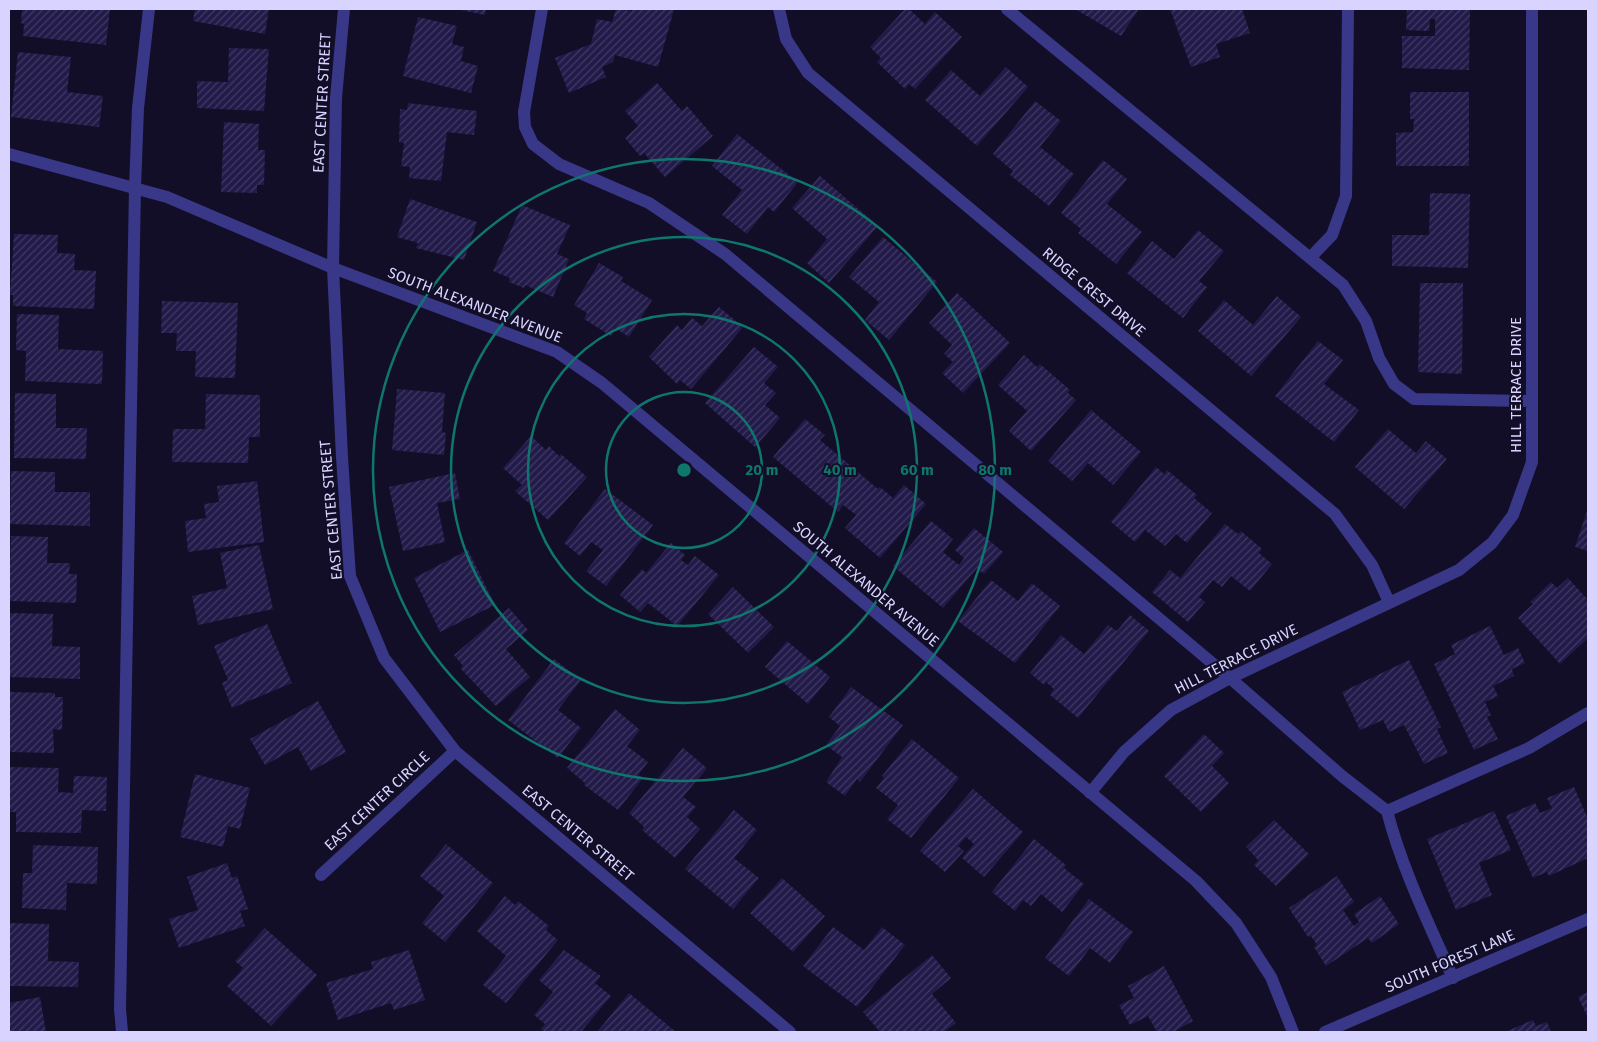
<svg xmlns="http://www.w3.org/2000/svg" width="1597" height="1041" font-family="'Fira Sans',sans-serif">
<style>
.building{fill:url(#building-hatch)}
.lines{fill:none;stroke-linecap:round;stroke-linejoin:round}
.minor{stroke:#393888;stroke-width:12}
.ring{fill:none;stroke:#0f766e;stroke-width:2.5}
.labels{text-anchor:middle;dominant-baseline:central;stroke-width:4;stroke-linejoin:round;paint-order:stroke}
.street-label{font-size:15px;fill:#d8d4ff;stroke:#120e27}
.centre{fill:#0f766e;stroke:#120e27;stroke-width:2.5}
.ring-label{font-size:15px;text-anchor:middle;font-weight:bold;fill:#0f766e;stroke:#120e27;stroke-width:4;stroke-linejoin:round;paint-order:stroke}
</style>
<defs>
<pattern id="building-hatch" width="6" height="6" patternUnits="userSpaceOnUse" patternTransform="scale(1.25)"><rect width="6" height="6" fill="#221a49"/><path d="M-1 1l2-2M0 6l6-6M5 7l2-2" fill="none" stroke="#413a64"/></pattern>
</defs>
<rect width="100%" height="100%" fill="#120e27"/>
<path class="building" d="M22,9H110L106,45L23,36L24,24L21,23Z
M195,9H269L265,34L193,21Z
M456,9H486L485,15Z
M616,9L632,11V9H674L658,67L615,55L613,62L602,67L606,77L569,93L555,58L591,44L597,19L612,22Z
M905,9H909L925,24L935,12L962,37L915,89L909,84L905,89L877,62L881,58L870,47Z
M1075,9H1139L1121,36Z
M1170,9H1242L1250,33L1216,44L1220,57L1191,67Z
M1407,9H1470L1469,70L1402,68V36H1435V19H1430L1429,31L1406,30Z
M418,17L457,26L452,44L464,47L461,61L478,66L471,93L403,76Z
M229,48L269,49L264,111L197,108V81L228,82Z
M18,52L71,57L67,92L103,96L99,127L11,117Z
M1006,67L1028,87L977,146L925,100L951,70L980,96Z
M657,83L682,111L687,106L713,136L665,177L644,153L640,156L625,138L638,126L625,111Z
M1410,92H1469V166H1396V133L1413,132L1414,119H1410Z
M1035,101L1061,121L1040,147L1074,174L1049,206L1010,175L1013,171L993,154Z
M408,103L477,111L474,135L447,132L441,181L409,178L410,167L401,166L404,143L399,142L400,109L407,110Z
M224,122L259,124L258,150H265L264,185H257V193L221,192Z
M737,134L798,182L774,212L768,207L747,234L722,215L742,190L712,166Z
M1103,160L1127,179L1107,204L1142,232L1116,264L1078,233L1081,229L1061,213Z
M820,176L878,226L829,283L807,263L827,239L792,208Z
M1430,193L1470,194L1468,268L1392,266V235H1429Z
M410,199L477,222L464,260L416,248L418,243L397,237Z
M522,205L570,225L557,254L569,259L553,297L525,285L524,288L509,282L510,278L493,271Z
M1198,230L1224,251L1199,281L1207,287L1183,318L1127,273L1152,241L1174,259Z
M14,234L58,235L57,253L75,254L74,270L96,271L94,309L13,306V295H10Z
M883,237L937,282L889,340L865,320L879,302L849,277Z
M599,263L623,277L621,281L652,300L629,337L615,328L611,336L584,319L587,313L574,305Z
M1420,283H1463L1462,374L1418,372Z
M957,293L1010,343L963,393L942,373L953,362L944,354L952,345L929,323Z
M1277,296L1301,317L1251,376L1198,331L1224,300L1253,325Z
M162,301L238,303L235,378L195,377L196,351H176L177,333H161Z
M719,307L743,327L691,389L680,380L677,384L649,357L677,325L682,330L692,318L702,326Z
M17,314L59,315L58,349L103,351L102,384L25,381L26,351L16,350Z
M1318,341L1343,360L1324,384L1359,410L1334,442L1275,396Z
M754,347L778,367L764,383L776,393L765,405L780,418L755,447L705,403Z
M1024,355L1037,367L1040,364L1070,390L1068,393L1076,400L1031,451L1009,431L1027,411L998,385Z
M397,389L445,393L442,432L446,433L444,455L392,450Z
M15,393L56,394V428H87L86,459L14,458Z
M206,394L260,395V437H249L248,463L172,462L173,429H205Z
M1091,410L1141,452L1113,485L1088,463L1072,481L1048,461Z
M805,419L825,435L820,440L878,489L880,487L893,498L904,485L926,504L880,558L845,528L856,515L843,505L838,512L773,457Z
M1388,429L1416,453L1426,441L1447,459L1404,509L1355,467Z
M531,436L546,450L549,446L559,456L561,454L587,477L548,520L515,491L522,485L503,468Z
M1156,467L1164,474L1167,470L1197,495L1194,498L1212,513L1187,543L1176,534L1165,546L1145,530L1135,542L1111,522Z
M11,471L55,472V492H90V526L10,524Z
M455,473L460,499L437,503L445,542L403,551L389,487Z
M257,481L264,542L188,552L185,521L206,518L204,504L219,502L217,486Z
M605,489L653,525L606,586L586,571L603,550L591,542L580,556L564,543Z
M1588,508V551L1575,547Z
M931,521L953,539L943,552L959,565L964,558L955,550L974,528L1003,552L984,574L977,568L943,608L893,566Z
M1225,524L1238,534L1241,531L1262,549L1259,553L1272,564L1250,591L1231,576L1222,587L1213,580L1199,597L1205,602L1188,622L1152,592L1170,570L1180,578Z
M11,536L48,537L47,563H70L69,574H77L76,603L9,601Z
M671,543L685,555L681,560L688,565L695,556L719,575L677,626L648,603L640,612L620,595L642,569L646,573Z
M259,545L273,609L198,625L192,596L227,588L220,553Z
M468,550L495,605L440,632L414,578Z
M1568,578L1588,600V638L1560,664L1518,618L1533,604L1530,602L1551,582L1557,588Z
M991,580L1018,601L1032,583L1060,606L1015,663L958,621Z
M733,587L774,627L748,653L708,614Z
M509,608L528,630L506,649L530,677L496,706L461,669L463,666L454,655Z
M10,613L53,614L52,646L80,647V679L9,677Z
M1130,615L1149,631L1078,718L1050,695L1054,689L1046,682L1044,685L1030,673L1061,635L1084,654L1108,625L1117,631Z
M267,624L292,683L232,708L222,683L228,680L214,646Z
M1490,626L1504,655L1518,648L1525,663L1512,669L1514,676L1493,686L1498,696L1485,702L1491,715L1487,717L1498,739L1474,750L1434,664L1455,654L1451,645Z
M787,641L830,677L808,704L765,667Z
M554,659L581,680L558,710L581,728L558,758L508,720Z
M1409,660L1441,727L1437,729L1448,753L1424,764L1404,725L1389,732L1383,720L1360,730L1342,692Z
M851,687L903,725L860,782L857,779L845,796L826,782L842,757L826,745L840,726L829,717Z
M9,692L55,693V697H63L62,730L53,729L54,753L9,752Z
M318,701L346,752L311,771L298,747L265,765L250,739Z
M615,709L640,730L627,746L648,762L638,775L643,778L618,810L584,785L585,783L567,768Z
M1204,734L1224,753L1212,766L1229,783L1201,812L1164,776Z
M912,739L959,778L911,838L887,819L898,805L876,788L884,778L882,776Z
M683,748L707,768L683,797L696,807L687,817L700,829L675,858L642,830L644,827L629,813Z
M9,767L59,768L58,792L73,793L74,776L107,777L106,811L82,810L81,833L16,832V812H9Z
M195,774L250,788L240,829L228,826L223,847L180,837Z
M1574,787L1588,819V858L1549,876L1547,872L1533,878L1506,816L1535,803L1540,813L1552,808L1547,798Z
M973,789L1023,832L984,877L962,858L974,844L966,837L958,846L964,851L945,872L920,851Z
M734,810L757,830L734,858L759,878L733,909L685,869Z
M1494,811L1511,850L1479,863L1492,895L1456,910L1427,839Z
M1274,820L1309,854L1276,886L1254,865L1258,860L1246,847Z
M1034,839L1066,865L1064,868L1084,884L1062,912L1041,894L1031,906L1023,900L1015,911L992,892Z
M446,844L493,883L445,942L422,923L444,896L420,876Z
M33,845L98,847L97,884L67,883L66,910L22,908L23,873H32Z
M227,863L232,878L237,876L248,909L240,911L245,926L179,948L169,919L198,910L187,877Z
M1337,876L1354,902L1343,910L1354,926L1359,922L1354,914L1380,896L1399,924L1372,943L1368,938L1326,966L1314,947L1317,945L1311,936L1308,937L1289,908Z
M782,878L825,916L793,952L750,913Z
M505,896L515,905L518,901L549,926L546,930L558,940L506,1003L483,985L506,956L477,931Z
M1089,899L1133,932L1110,963L1090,948L1069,976L1045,958Z
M9,923L49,924L48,961L79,962L78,987L9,986Z
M833,927L864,950L882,927L905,945L857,1007L803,966Z
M265,928L317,975L271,1026L227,986L243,968L235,961Z
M409,950L425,1000L394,1010L391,1003L338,1020L326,983L373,969L371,962Z
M564,950L601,976L595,983L611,996L581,1032H545L541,1029L545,1024L534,1015L553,992L539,980Z
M932,955L951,978L932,994L956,1023L944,1032H880L863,1012Z
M1164,966L1193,1021L1173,1032H1157L1148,1016L1130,1025L1119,1005L1134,998L1128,986Z
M1588,992V1018L1578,997Z
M629,993L676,1032H597Z
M40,997L46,1032H9V1003Z
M1533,1020L1536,1026L1547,1022L1551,1032H1505Z"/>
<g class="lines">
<path class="minor" d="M344,9L336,98L333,268L342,457L350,576L384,658L455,751L790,1032
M542,9L524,112L525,127L533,144L559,164L649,203L725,254L1230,678L1342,776L1387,811
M779,9L786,39L808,73L1335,514L1372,565L1389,602
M1007,9L1343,285L1366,321L1379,358L1394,384L1414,399L1532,401
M9,154L167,197L333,268L557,352L602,383L1196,881L1236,923L1271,977L1293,1032
M1310,258L1332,235L1346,196L1348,9
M1090,793L1124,752L1171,710L1230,678L1459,570L1492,543L1513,515L1532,462V9
M321,875L455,751
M1453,978C1429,924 1402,869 1387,811L1529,748L1588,713
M122,1032L120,1009L135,188L138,108L149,9
M1325,1032L1588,919"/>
</g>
<g class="ring">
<circle cx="684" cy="470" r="78"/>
<circle cx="684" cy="470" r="156"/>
<circle cx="684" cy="470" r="233"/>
<circle cx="684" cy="470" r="311"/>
</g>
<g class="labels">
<g class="street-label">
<text transform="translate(322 103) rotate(-87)">EAST CENTER STREET</text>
<text transform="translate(1094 292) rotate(40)">RIDGE CREST DRIVE</text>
<text transform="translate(475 305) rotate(21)">SOUTH ALEXANDER AVENUE</text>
<text transform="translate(1516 385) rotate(-90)">HILL TERRACE DRIVE</text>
<text transform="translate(331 510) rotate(-95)">EAST CENTER STREET</text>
<text transform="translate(866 584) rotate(40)">SOUTH ALEXANDER AVENUE</text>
<text transform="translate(1236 659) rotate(-27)">HILL TERRACE DRIVE</text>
<text transform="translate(377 801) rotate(-43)">EAST CENTER CIRCLE</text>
<text transform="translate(578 833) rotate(40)">EAST CENTER STREET</text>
<text transform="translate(1450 961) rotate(-23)">SOUTH FOREST LANE</text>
</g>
</g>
<circle cx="684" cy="470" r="8" class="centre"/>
<g class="ring-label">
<text x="762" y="475">20 m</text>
<text x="840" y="475">40 m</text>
<text x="917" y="475">60 m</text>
<text x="995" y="475">80 m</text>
</g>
<rect width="1597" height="1041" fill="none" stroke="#d8d4ff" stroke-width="20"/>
</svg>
